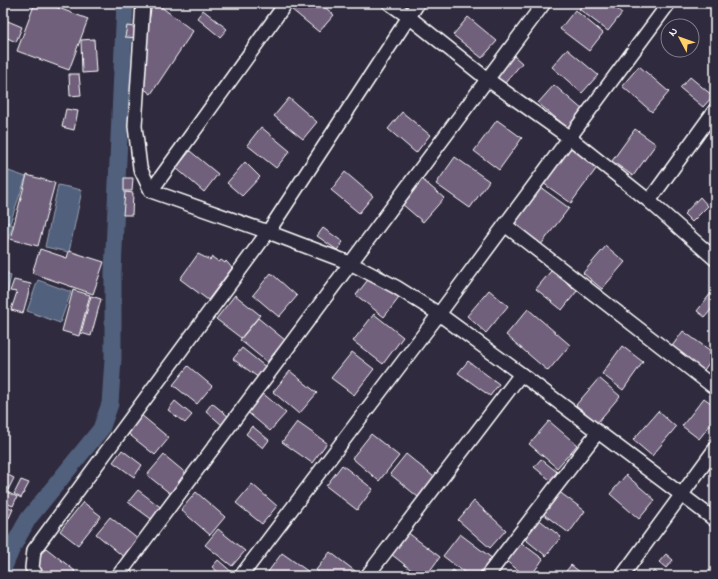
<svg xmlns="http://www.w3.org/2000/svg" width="718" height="579" font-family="'Indie Flower',sans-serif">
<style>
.water{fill:#51607b;stroke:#97a0b0}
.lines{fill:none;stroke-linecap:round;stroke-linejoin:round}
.canal{stroke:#51607b;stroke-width:17}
.building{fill:#6f607b;stroke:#fff}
.street-casing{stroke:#fff;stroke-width:16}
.street{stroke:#2f2a3d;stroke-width:13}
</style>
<rect width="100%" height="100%" fill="#2f2a3d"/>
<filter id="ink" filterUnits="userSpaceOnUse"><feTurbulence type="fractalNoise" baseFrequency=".025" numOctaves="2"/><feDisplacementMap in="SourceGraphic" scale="8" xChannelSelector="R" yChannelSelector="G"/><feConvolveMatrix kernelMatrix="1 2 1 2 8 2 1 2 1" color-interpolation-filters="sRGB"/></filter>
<g filter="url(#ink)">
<path class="water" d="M3,169L26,177L10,223L3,221Z
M58,185L82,190L69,252L45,247Z
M3,222L13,225L3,253Z
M3,269L11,276L4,307L3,306Z
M38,280L71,292L60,323L27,311Z"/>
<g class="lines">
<path class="canal" d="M3,569L12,548L28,519L101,429L110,404L113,359V272L125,3"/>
</g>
<path class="building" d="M35,3H45L88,19L69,70L17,51Z
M152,3H156L193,31L151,94L139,85Z
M296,3H320L334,15L319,32L291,9Z
M584,3H609L622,13L608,31L579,9Z
M616,3H626L622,8Z
M203,10L227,29L220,37L197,18Z
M575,10L603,33L589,51L560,29Z
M468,17L497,41L482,58L453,35Z
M3,19L22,27L16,42L3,36Z
M127,26L140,28L139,38L125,37Z
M94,39L96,72L82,73L81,40Z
M567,49L598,75L582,93L552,67Z
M513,55L522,63L505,83L495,76Z
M639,66L669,92L652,112L622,86Z
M69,74H79L81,95L70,96Z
M690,77L713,96L703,107L680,88Z
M554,85L584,111L569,129L538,103Z
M289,98L317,122L303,139L274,116Z
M66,109L78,111L74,130L62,127Z
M402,112L430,135L416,153L388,129Z
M497,120L522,138L499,170L474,151Z
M261,127L290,151L276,168L247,145Z
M635,129L656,144L633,176L612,161Z
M571,144L599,165L571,203L543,183Z
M190,151L218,174L204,192L176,168Z
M455,157L489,181L470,208L436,184Z
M245,162L260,177L242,196L227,183Z
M345,172L373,196L359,213L331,190Z
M416,174L444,198L423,222L395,198Z
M27,175L55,183L38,246L10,239Z
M124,178H133L132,191H124Z
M540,187L569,208L540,246L512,225Z
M125,192L133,193L132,215H123Z
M700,197L708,206L692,222L684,214Z
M323,228L343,242L337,250L317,236Z
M606,246L625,262L602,289L583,273Z
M40,249L67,258L69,251L104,262L93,294L32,273Z
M198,254L210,260L212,257L219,262L221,260L225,263L226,261L232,268L208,300L180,279Z
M378,267L406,289L384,317L356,295Z
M551,271L577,291L562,310L536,289Z
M271,273L297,296L279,317L253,295Z
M14,280L31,284L23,313L11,310L17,292L10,291Z
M715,288V305L705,317L697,311Z
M73,290L90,295L79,336L62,331Z
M489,290L508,306L486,333L467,316Z
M235,295L260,315L241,338L216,319Z
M91,296L101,299L91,336L81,333Z
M528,309L570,345L548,371L506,335Z
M374,314L403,337L383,364L353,341Z
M258,318L285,340L267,362L240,340Z
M683,331L715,354L702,373L670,349Z
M622,346L643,362L623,390L602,374Z
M242,348L267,368L259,378L233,359Z
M352,352L374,369L354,395L331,378Z
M468,361L499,384L490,396L458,373Z
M188,366L212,386L197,404L173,385Z
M290,371L317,393L299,414L273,392Z
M599,378L620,396L597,423L576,405Z
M260,391L286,413L270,431L245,410Z
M704,398L715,406V419L699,439L682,426Z
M175,401L192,415L185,423L168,410Z
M212,403L229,417L222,425L206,411Z
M658,411L676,427L652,456L633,440Z
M140,414L169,438L155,455L126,432Z
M549,421L577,445L557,468L529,444Z
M297,422L327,443L312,463L282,442Z
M252,426L269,440L263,448L246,434Z
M371,434L399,456L379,481L352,458Z
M122,450L142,465L134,477L113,462Z
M406,454L434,477L418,497L390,474Z
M164,455L188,475L172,495L147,475Z
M541,459L557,472L550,480L534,467Z
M342,465L373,489L357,510L326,486Z
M4,473L14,478L8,490L3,487Z
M626,475L655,500L639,519L610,494Z
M21,480L29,483L21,498L14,494Z
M252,484L277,506L262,524L236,503Z
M554,488L585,511L569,533L538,510Z
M3,490L17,497L13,506L3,502Z
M138,490L163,509L154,521L128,502Z
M196,492L225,517L210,535L181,510Z
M474,501L506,530L490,548L458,520Z
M83,502L101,516L78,545L60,531Z
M3,504L13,509L9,518L3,515Z
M531,513L561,537L546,556L516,532Z
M3,516L7,518L3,527Z
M110,517L139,540L125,558L96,534Z
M218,529L245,551L232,566L205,545Z
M407,532L440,557L426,576H419L391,554Z
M460,534L493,559L480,576H469L443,556Z
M512,536L543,559L531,576H526L498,555Z
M46,548L75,571L70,576H45L32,565Z
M330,552L359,574L357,576H323L316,570Z
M282,553L309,572L306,576H265Z
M666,554L673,560L666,568L659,562Z
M218,560L234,574L232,576H223L212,567Z
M571,565L585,576H562Z
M453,570L460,576H448Z
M654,571L661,576H650Z"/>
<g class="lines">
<g class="street-casing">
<path id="street" d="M143,3L135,126L140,168L151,191L268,232L350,263L396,287L439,314L521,374L715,520
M389,3L409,17L487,79L570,138L649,201L715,259
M151,191L286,3
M649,201L715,110
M505,225L715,388
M37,576L32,568L34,550L268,232L418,3
M118,576L544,3
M241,576L439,314L669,3
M367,576L521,374
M487,576L597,433
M622,576L715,449"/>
</g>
<use href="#street" class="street"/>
</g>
</g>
<rect width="718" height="579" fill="none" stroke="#2f2a3d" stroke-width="16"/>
<rect x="8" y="8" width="702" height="563" fill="none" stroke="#fff" stroke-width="1.5" filter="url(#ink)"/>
<g transform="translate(680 38) rotate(311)"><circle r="19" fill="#2f2a3d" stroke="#827f8b"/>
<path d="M0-3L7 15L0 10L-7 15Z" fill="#ffd166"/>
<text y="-6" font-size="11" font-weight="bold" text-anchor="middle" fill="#ffffff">N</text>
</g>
</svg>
